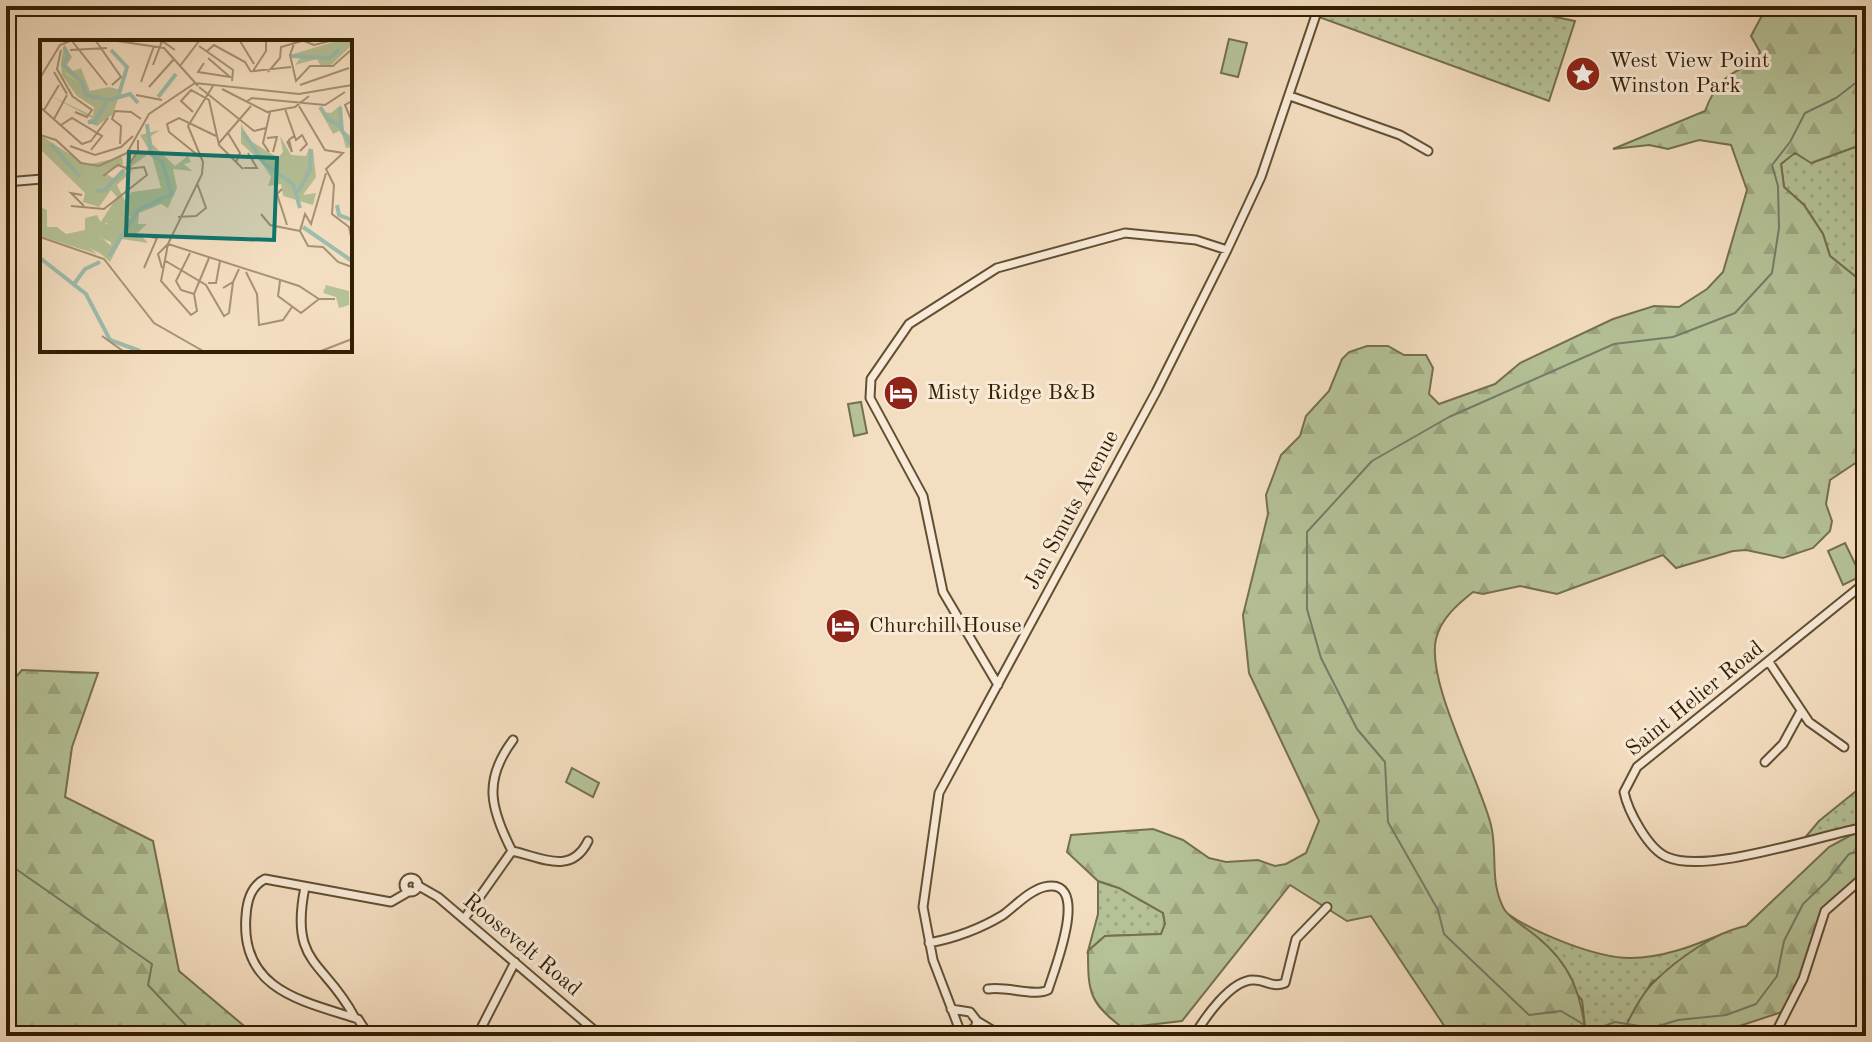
<svg xmlns="http://www.w3.org/2000/svg" width="1872" height="1042" font-family="'Old Standard TT',serif">
<style>
.grass{fill:url(#grass-dots);stroke:#74704e;stroke-width:2}
.forest{fill:url(#forest-firs);stroke:#74704e;stroke-width:2}
.garden{fill:#b5c298;stroke:#74704e;stroke-width:2}
.lines{fill:none;stroke-linecap:round;stroke-linejoin:round}
.stream{stroke:#727e69;stroke-width:2}
.minor-casing{stroke:#624f32;stroke-width:11}
.minor{stroke:#f8ead7;stroke-width:7}
.labels{text-anchor:middle;dominant-baseline:central;stroke-width:6;stroke-linejoin:round;paint-order:stroke}
.poi-label{font-size:22px;fill:#321f03;stroke:#f8ead7;text-anchor:start}
.street-label{font-size:22px;fill:#321f03;stroke:#f8ead7}
.inset-river{fill:none;stroke:#9dbdad;stroke-width:4}
.inset-road{fill:none;stroke:#a69275;stroke-width:2}
.view{fill:#0f766e;fill-opacity:0.15;stroke:#0f766e;stroke-width:4}
.inset-edge{fill:none;stroke:#321f03;stroke-width:4}
</style>
<defs>
<pattern id="grass-dots" width="8" height="8" patternUnits="userSpaceOnUse" patternTransform="scale(2)"><rect width="8" height="8" fill="#b5c298"/><path d="M2 2h.1M6 6h.1" fill="none" stroke="#9ca681" stroke-width="1.8" stroke-linecap="round"/></pattern>
<pattern id="forest-firs" width="22" height="20" patternUnits="userSpaceOnUse" patternTransform="scale(2)"><rect width="22" height="20" fill="#b5c298"/><path d="M5 1l3.5 6h-7zM16 11l3.5 6h-7z" fill="#9ca681"/></pattern>
</defs>
<rect width="100%" height="100%" fill="#f4dec1"/>
<filter id="stains"><feTurbulence type="fractalNoise" baseFrequency=".0025" numOctaves="4"/><feColorMatrix values="0 0 0 0 .2 0 0 0 0 .09 0 0 0 0 .02 0 0 0 .5 -.17"/></filter>
<radialGradient id="worn" r=".72"><stop offset=".6" stop-color="#630" stop-opacity="0"/><stop offset="1" stop-color="#630" stop-opacity=".3"/></radialGradient>
<path class="grass" d="M1319,6H1502L1575,21L1549,101L1316,16Z
M1866,143V285L1830,256L1823,234L1804,205L1784,187L1781,164L1795,152L1812,163Z
M1866,783V827L1803,840L1819,821Z
M1098,881L1119,888L1163,913L1165,924L1161,934L1105,936L1088,951L1098,914Z
M1508,914C1535,933 1596,958 1630,958C1663,958 1695,945 1725,933L1651,983L1621,1036H1586L1582,1000Z"/>
<path class="forest" d="M1767,6H1866V143L1811,163L1795,153L1781,164L1784,187L1804,205L1823,234L1830,256L1866,285V456L1830,480L1826,504L1832,521L1830,531L1813,548L1783,558L1746,550L1733,551L1676,568L1663,555L1557,594L1520,586L1483,594L1473,592C1458,604 1441,618 1436,639C1426,682 1479,778 1491,825C1498,854 1489,881 1504,909C1510,919 1527,928 1536,936C1571,964 1581,993 1586,1036H1451L1371,916L1347,921L1290,885L1182,1021L1123,1028C1089,1003 1088,992 1088,951L1105,936L1161,934L1165,924L1163,913L1119,888L1098,881L1067,852L1071,835L1153,829L1183,840L1209,858L1226,862L1258,860L1275,866L1286,864L1306,853L1319,821L1249,673L1243,615L1268,514L1266,495L1281,455L1300,436L1306,416L1329,391L1342,359L1349,352L1367,346H1388L1404,355H1426L1433,368L1429,394L1439,404L1495,384L1520,363L1613,319L1654,306L1679,307L1707,289L1723,272L1747,190L1731,145L1699,140L1668,149L1649,145L1613,149L1705,111C1715,84 1727,73 1754,63L1760,52L1751,36Z
M22,670L98,673L72,747L65,797L153,841L179,971L256,1036H6V688Z
M1866,827V875L1830,905L1788,1010L1709,1036H1621C1628,1021 1642,993 1654,982C1676,960 1715,932 1746,926L1829,847Z"/>
<path class="garden" d="M1229,39L1247,43L1238,77L1221,73Z
M861,402L867,433L854,436L848,404Z
M1845,543L1861,576L1843,585L1828,551Z
M572,768L599,783L593,797L566,782Z"/>
<g class="lines">
<path class="stream" d="M6,862L152,964L148,985L196,1036
M1593,1030L1615,1022L1652,1028L1678,1020L1726,1015L1756,1004L1777,976L1784,941L1803,904L1828,880L1849,854L1866,849
M1595,1036L1593,1030L1561,1011L1529,1015L1444,934L1438,910L1388,822L1385,762L1357,729L1321,658L1307,609V532L1372,461L1449,417L1614,344L1673,337L1735,313L1772,273L1779,228L1778,186L1772,165L1790,142L1805,113L1836,98L1866,75"/>
<g class="minor-casing">
<path id="minor" d="M1290,96L1400,135L1428,151
M6,182L42,179
M1866,582L1637,767L1624,792C1628,811 1648,849 1667,857C1707,875 1820,835 1866,827
M1769,662L1809,722L1844,747
M998,685L943,592L923,496L870,398L871,379L909,324L997,268L1125,233L1196,240L1227,250
M1765,762L1783,744L1801,711
M512,851C490,808 483,780 513,740
M404 885a7 7 0 1 1 14 0a7 7 0 1 1-14 0Z
M417,885L438,897L601,1036
M305,887C289,966 325,960 355,1018
M464,919L512,851C541,857 571,876 588,841
M929,943C955,938 980,929 1003,915C1015,906 1029,891 1044,887C1093,875 1053,973 1048,990C1035,997 1007,986 988,989
M951,1009L970,1012L977,1021L1002,1036
M961,1034L975,1028L977,1021
M369,1036L358,1019C302,1001 240,990 246,916C247,900 251,886 265,879L391,902L410,891
M477,1036L515,962
M962,1036L933,960L923,907L939,793L1156,392L1227,250L1261,177L1319,6
M1194,1036C1204,1019 1231,979 1254,980C1266,980 1272,988 1285,983L1296,939L1327,907
M1774,1036L1803,979L1825,911L1866,875"/>
</g>
<use href="#minor" class="minor"/>
</g>
<defs>
<g id="sight-disc" transform="scale(1.8)"><circle r="9.5" fill="#8f2418" stroke="#f8ead7"/><path d="M0-6L1.8-2.2L6-1.7L2.9 1.2L3.7 5.4L0 3.3L-3.7 5.4L-2.9 1.2L-6-1.7L-1.8-2.2Z" fill="#fff"/></g>
<g id="hotel-disc" transform="scale(1.8)"><circle r="9.5" fill="#8f2418" stroke="#f8ead7"/><path d="M-6-4.5h1.5V1H6V5H4.5V3h-9V5H-6ZM-4 0a1.8 1.8 0 1 1 3.6 0ZM.5 0V-2.5h3Q6-2.5 6 0Z" fill="#fff"/></g>
</defs>
<g fill-rule="evenodd">
<use href="#sight-disc" x="1583" y="74"/>
<use href="#hotel-disc" x="901" y="393"/>
<use href="#hotel-disc" x="843" y="626"/>
</g>
<g class="labels">
<g class="poi-label">
<text x="1609" y="61">West View Point<tspan x="1609" dy="25">Winston Park</tspan></text>
<text x="927" y="393">Misty Ridge B&amp;B</text>
<text x="869" y="626">Churchill House</text>
</g>
<g class="street-label">
<text transform="translate(1072 510) rotate(-62)">Jan Smuts Avenue</text>
<text transform="translate(1695 699) rotate(-39)">Saint Helier Road</text>
<text transform="translate(522 945) rotate(40)">Roosevelt Road</text>
</g>
</g>
<g transform="translate(40 40)">
<rect width="312" height="312" fill="#f4dec1"/>
<path d="M297,1H312V5L289,27H281L277,19L255,25L261,17L250,15ZM21,23L27,35L44,45L40,52L69,61L79,56L73,74L57,86L47,82L52,78L7,54L53,76L54,67L37,56L22,35ZM0,95L46,125L82,117L83,124L65,133L73,138L94,129L77,145L85,161L65,184L75,185L71,179L80,168L94,182L70,192L73,201L71,209V202L59,197L69,207L65,216L50,208V188L60,183L77,157L71,150L59,167L43,162L45,153L0,109ZM286,245L309,251V265L299,268L296,257L283,253Z" fill="#b5c298"/>
<path d="M24,4L32,17L27,25L33,31L41,28L50,51L69,47L81,50L79,56L71,61L40,53L43,45L27,34L21,23ZM301,65L303,90L312,97V107L306,108L301,90L293,94L281,72L291,73ZM201,84L209,100L238,118L243,112L240,96L251,115L266,116L269,108L273,110L276,137L263,155L276,153L273,165L243,156L241,144L228,146L231,137L222,123L201,103ZM120,90L111,96L112,104L135,126L148,116L151,122L144,124L152,131L133,129L137,148L128,168L121,164L99,173L98,184H107L94,196L100,194L108,203L82,199L70,222L59,212L61,207L69,210L57,193L72,207L70,192L94,180L80,169L71,179L75,184L71,188L65,181L92,152L121,148L111,112L88,129L96,115L109,110L100,95ZM0,167L7,170V187H17L26,194L45,190V178L57,175L61,183L50,188V208L57,214L0,196Z" fill="#b5c298"/>
<path class="inset-river" d="M24,7L28,16L23,25L42,42L46,55L69,60L90,54L98,63M71,10L87,27L79,54M251,16L290,18L299,10M118,57L136,34M280,67L288,79L302,88M300,67L302,91L312,105M48,82H55L68,59M203,92L224,123L253,144L260,168M11,104L40,137M56,151L65,150L84,130M258,152L270,130L271,109M297,165L299,175L312,180M263,187L312,221M69,216L98,170L132,154L122,122L111,114L107,84M0,218L46,254L70,300L100,311M34,244L45,229L60,222"/>
<path class="inset-road" d="M32,1L67,45M56,1L81,37L72,45M77,1L124,8L158,46M200,1L214,24M226,1V11L213,31L251,27M255,1L250,15L256,41L270,26H293L312,9M264,1L274,5L290,1M159,6L193,30L192,41M21,10L17,29L33,57M30,10L67,8M166,12L174,5L205,22L211,32M164,23L158,32L190,37L168,18M113,25L122,1L135,10M140,26L159,1M14,32L27,54M228,32L240,18L241,7L262,1M0,38L20,5L30,1M101,42L114,6M260,45L309,28M173,46L148,86L163,122L162,134L128,204L259,246L279,259H295M109,47L134,19M159,47L214,91L226,88M182,49L227,72L255,67L269,56M96,55L122,60M32,56L52,70L47,77L35,72M206,62L212,58L285,65L305,52M310,62L305,65L312,82M259,66L285,110L303,113L286,129L294,145L292,174L309,187L312,201M0,67L42,104L51,101L68,78M245,69L256,100L262,95L267,104L260,111M4,70L19,45M153,72L141,61L151,50L169,60L179,105L203,129M14,79L27,55M21,85L32,78L62,96L51,110M188,93L200,113L196,122M0,95L16,100L41,123L59,126L87,113L109,74L155,43L259,54L312,45M227,98L237,97L233,112M247,101L252,112L249,100L254,96M179,103L211,66M80,104L81,86L72,79L75,71L91,72L101,79M30,106L55,115L81,107L93,96M229,112L223,103L230,72M160,117L129,92L127,84L139,78L176,96M204,128H217L208,113M63,136L78,125L86,128M242,149L237,154L247,185M42,155L31,153L44,166M31,166L64,169L107,135L104,127L86,129L98,111V100M221,174L230,185L260,191M138,177L156,176L166,168L157,143M260,191L265,174L271,184L286,133M260,191L268,206L283,207L298,222L312,227M0,197L64,219L114,283L163,311M128,204L121,241L151,275L157,271L154,254L169,218M150,213L136,241L141,250L154,254M124,220L166,245L184,276L189,273L193,242M104,228L117,198L111,197M122,228L118,214L128,204M206,232L217,254L219,285L243,280L252,267M240,241L238,256L261,273L279,259M168,243H176L180,221M183,248L193,242L199,229M62,296L83,311M281,311L312,299"/>
<path class="view" d="M89,112L237,118L234,200L86,195Z"/>
<rect width="312" height="312" class="inset-edge"/>
</g>
<rect width="1872" height="1042" fill="none" stroke="#f4dec1" stroke-width="32"/>
<rect x="8" y="8" width="1856" height="1026" fill="none" stroke="#321f03" stroke-width="4"/>
<rect x="16" y="16" width="1840" height="1010" fill="none" stroke="#321f03" stroke-width="2"/>
<rect width="100%" height="100%" filter="url(#stains)"/>
<rect width="100%" height="100%" fill="url(#worn)"/>
</svg>
